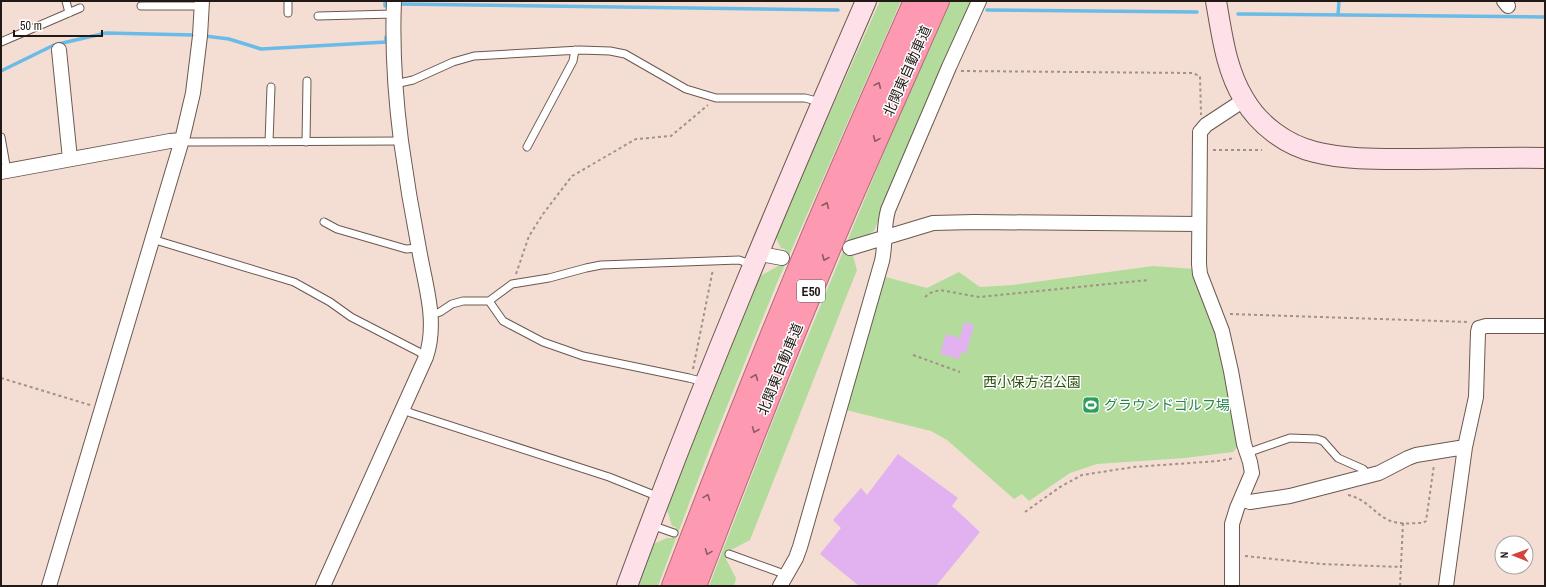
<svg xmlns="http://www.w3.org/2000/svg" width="1546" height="587" font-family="'Archivo Narrow','Noto Sans JP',sans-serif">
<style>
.green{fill:#b3dc9c}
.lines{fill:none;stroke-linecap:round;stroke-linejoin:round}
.stream{stroke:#6abbe7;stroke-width:3.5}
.building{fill:#e1b1f0}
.lane-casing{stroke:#6b584f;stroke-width:9}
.street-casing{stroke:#6b584f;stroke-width:16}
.secondary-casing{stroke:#6b584f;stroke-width:22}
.highway-casing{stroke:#b06c7b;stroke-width:24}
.path{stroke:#a19189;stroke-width:2;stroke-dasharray:3 3;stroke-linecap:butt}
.lane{stroke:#fff;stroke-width:7}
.street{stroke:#fff;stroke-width:14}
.secondary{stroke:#fee0e8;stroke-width:20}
.highway{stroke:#fd99b1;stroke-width:22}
.oneway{stroke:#8f5964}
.labels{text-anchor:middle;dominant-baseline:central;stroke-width:3;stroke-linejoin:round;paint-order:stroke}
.shield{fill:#fff;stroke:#645e5c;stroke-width:1}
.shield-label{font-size:13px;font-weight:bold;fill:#211916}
.street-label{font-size:14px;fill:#211916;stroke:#fff}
.park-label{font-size:14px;fill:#2e540f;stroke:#fff}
.leisure-label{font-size:14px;fill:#27864d;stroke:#fff;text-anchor:start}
</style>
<rect width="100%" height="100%" fill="#f4ded4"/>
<path class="green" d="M880,1H901L777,283L709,451L658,586H637L651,545L667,538H672L676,527L672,526L667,510L673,490L755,279L780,265L785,249L781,248L776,238L777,231Z
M950,1H972L929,96L874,231L857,240L852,241L849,256H853L857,270L750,540L731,550L726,559L736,578L734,586H709L774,418L909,92Z
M1153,266L1195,269L1213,319L1239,445L1233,452L1185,458L1097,464L1070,473L1029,501L1022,494L1014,499L947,440L931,431L846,410L882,276L927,288L959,272L980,287L1013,285Z"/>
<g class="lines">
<path class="stream" d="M399,4L838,10
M385,6V3H387
M987,10L1197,12
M1238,14L1545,17
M1338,15L1339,1
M205,36L229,39L261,49L386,42V37
M1,71L54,45L106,33L193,35"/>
</g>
<path class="building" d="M964,322L974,325L966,354L961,352L959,359L940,354L946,334L960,338Z
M898,454L958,498L952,506L980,532L936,586H859L820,554L841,528L833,520L861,488L867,495Z"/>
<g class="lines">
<g class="lane-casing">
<path id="lane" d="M66,1L69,13
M288,1V13
M141,6H202
M318,16L393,14
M1,42L80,8
M395,84L413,80L453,62L474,56L580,50L610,51L625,54L686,89L716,98H805L820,102
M1,137L7,171
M182,140L189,142L401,141
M269,142L271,87
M306,142L307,81
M527,147L573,61L575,50
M324,222L337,229L406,249L419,248
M152,239L294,282L330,302L351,317L419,352L426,357
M489,301L503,321L543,342L583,356L689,378L704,382
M431,315L440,312L452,304L463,301H489L512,284L549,278L586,268L601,265L739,260L753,265
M402,409L411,413L609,477L659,497
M1247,453L1290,438L1317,439L1323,441L1338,458L1363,469L1369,476
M651,525L674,533
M729,554L787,575"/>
</g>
<g class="street-casing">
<path id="street" d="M1504,1L1508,6
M59,50L70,159
M1,172L170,141L182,140
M850,248L933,223L974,222L1199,224
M758,251L766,255L782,258
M1241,499L1250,502L1290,496L1379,473L1408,458L1416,455L1465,447
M49,586L182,140L193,93L200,36L202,1
M323,586L426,357C438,321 425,285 419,249C412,213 406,177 401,141C395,94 392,48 394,1
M780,586L796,558L800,547L882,261C886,243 883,228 888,210L949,67L979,1
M1232,586V524L1237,508L1252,473L1250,462L1244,444L1231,371L1222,331L1200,274L1199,264L1200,132L1206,125L1244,100
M1446,586L1465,447L1476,397L1478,332L1479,328L1486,326H1545"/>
</g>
<g class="secondary-casing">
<path id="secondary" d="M1216,1C1222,35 1226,70 1244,99C1259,125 1286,145 1315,152C1347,160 1380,159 1412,159C1456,159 1501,157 1545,158
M627,586C700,388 782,194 866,1"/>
</g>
<g class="highway-casing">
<path id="highway" d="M673,586C714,479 756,372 800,266C837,177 876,89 915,1
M695,586C736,479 777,372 822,266C859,177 899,89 938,1"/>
</g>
<path class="path" d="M961,71L1192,73L1200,76L1201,115
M1213,150H1262
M516,274L529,236L543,214L572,176L636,139L671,136L708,105
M925,297L930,293L940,290L979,297L1148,280
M1230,314L1469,322
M913,355L960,372
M693,369L713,269
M1,378L90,405
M1348,495C1366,499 1373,512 1388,520C1399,525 1412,523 1423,523L1426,521L1434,465
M1025,512L1060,487L1082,475L1134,467L1218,461L1235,458
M1245,556L1321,564L1401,567
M1400,586L1403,523"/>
<use href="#lane" class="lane"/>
<use href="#street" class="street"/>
<use href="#secondary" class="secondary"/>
<use href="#highway" class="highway"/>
</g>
<defs><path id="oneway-chevron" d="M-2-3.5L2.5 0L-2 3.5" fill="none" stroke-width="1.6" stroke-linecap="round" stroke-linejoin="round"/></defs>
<g class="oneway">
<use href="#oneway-chevron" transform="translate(878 85) rotate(-66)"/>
<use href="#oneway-chevron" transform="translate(876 139) rotate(114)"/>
<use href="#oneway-chevron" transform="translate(826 205) rotate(-67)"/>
<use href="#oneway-chevron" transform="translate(825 258) rotate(113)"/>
<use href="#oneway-chevron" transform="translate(755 377) rotate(-68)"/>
<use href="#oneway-chevron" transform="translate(755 430) rotate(112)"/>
<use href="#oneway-chevron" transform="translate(707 497) rotate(-69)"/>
<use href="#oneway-chevron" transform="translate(708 552) rotate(111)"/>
</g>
<defs>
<g id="stadium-square" transform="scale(0.9)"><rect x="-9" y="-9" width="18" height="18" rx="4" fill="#2e9e5b" stroke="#fff"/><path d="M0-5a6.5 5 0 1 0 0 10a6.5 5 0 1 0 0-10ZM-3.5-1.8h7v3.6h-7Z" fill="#fff"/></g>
</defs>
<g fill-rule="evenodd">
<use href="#stadium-square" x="1091" y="405"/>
</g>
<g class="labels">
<rect class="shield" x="797" y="280" width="28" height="22" rx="3"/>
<g class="shield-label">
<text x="811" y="291">E50</text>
</g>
<g class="street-label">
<text transform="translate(907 71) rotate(-66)">北関東自動車道</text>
<text transform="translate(780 369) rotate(-68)">北関東自動車道</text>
</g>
<g class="park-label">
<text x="1032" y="382">西小保方沼公園</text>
</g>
<g class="leisure-label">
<text x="1104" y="405">グラウンドゴルフ場</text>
</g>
</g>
<rect width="1546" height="587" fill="none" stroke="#211916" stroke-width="4"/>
<g transform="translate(1514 555) rotate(271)"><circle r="19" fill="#ffffff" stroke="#a6a3a2"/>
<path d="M0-3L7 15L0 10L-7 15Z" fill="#d34440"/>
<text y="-6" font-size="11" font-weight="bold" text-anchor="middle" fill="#211916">N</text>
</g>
<path d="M14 30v6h88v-6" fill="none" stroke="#211916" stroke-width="2"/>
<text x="20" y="30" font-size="12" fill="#211916" stroke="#ffffff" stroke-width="3" paint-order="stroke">50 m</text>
</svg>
